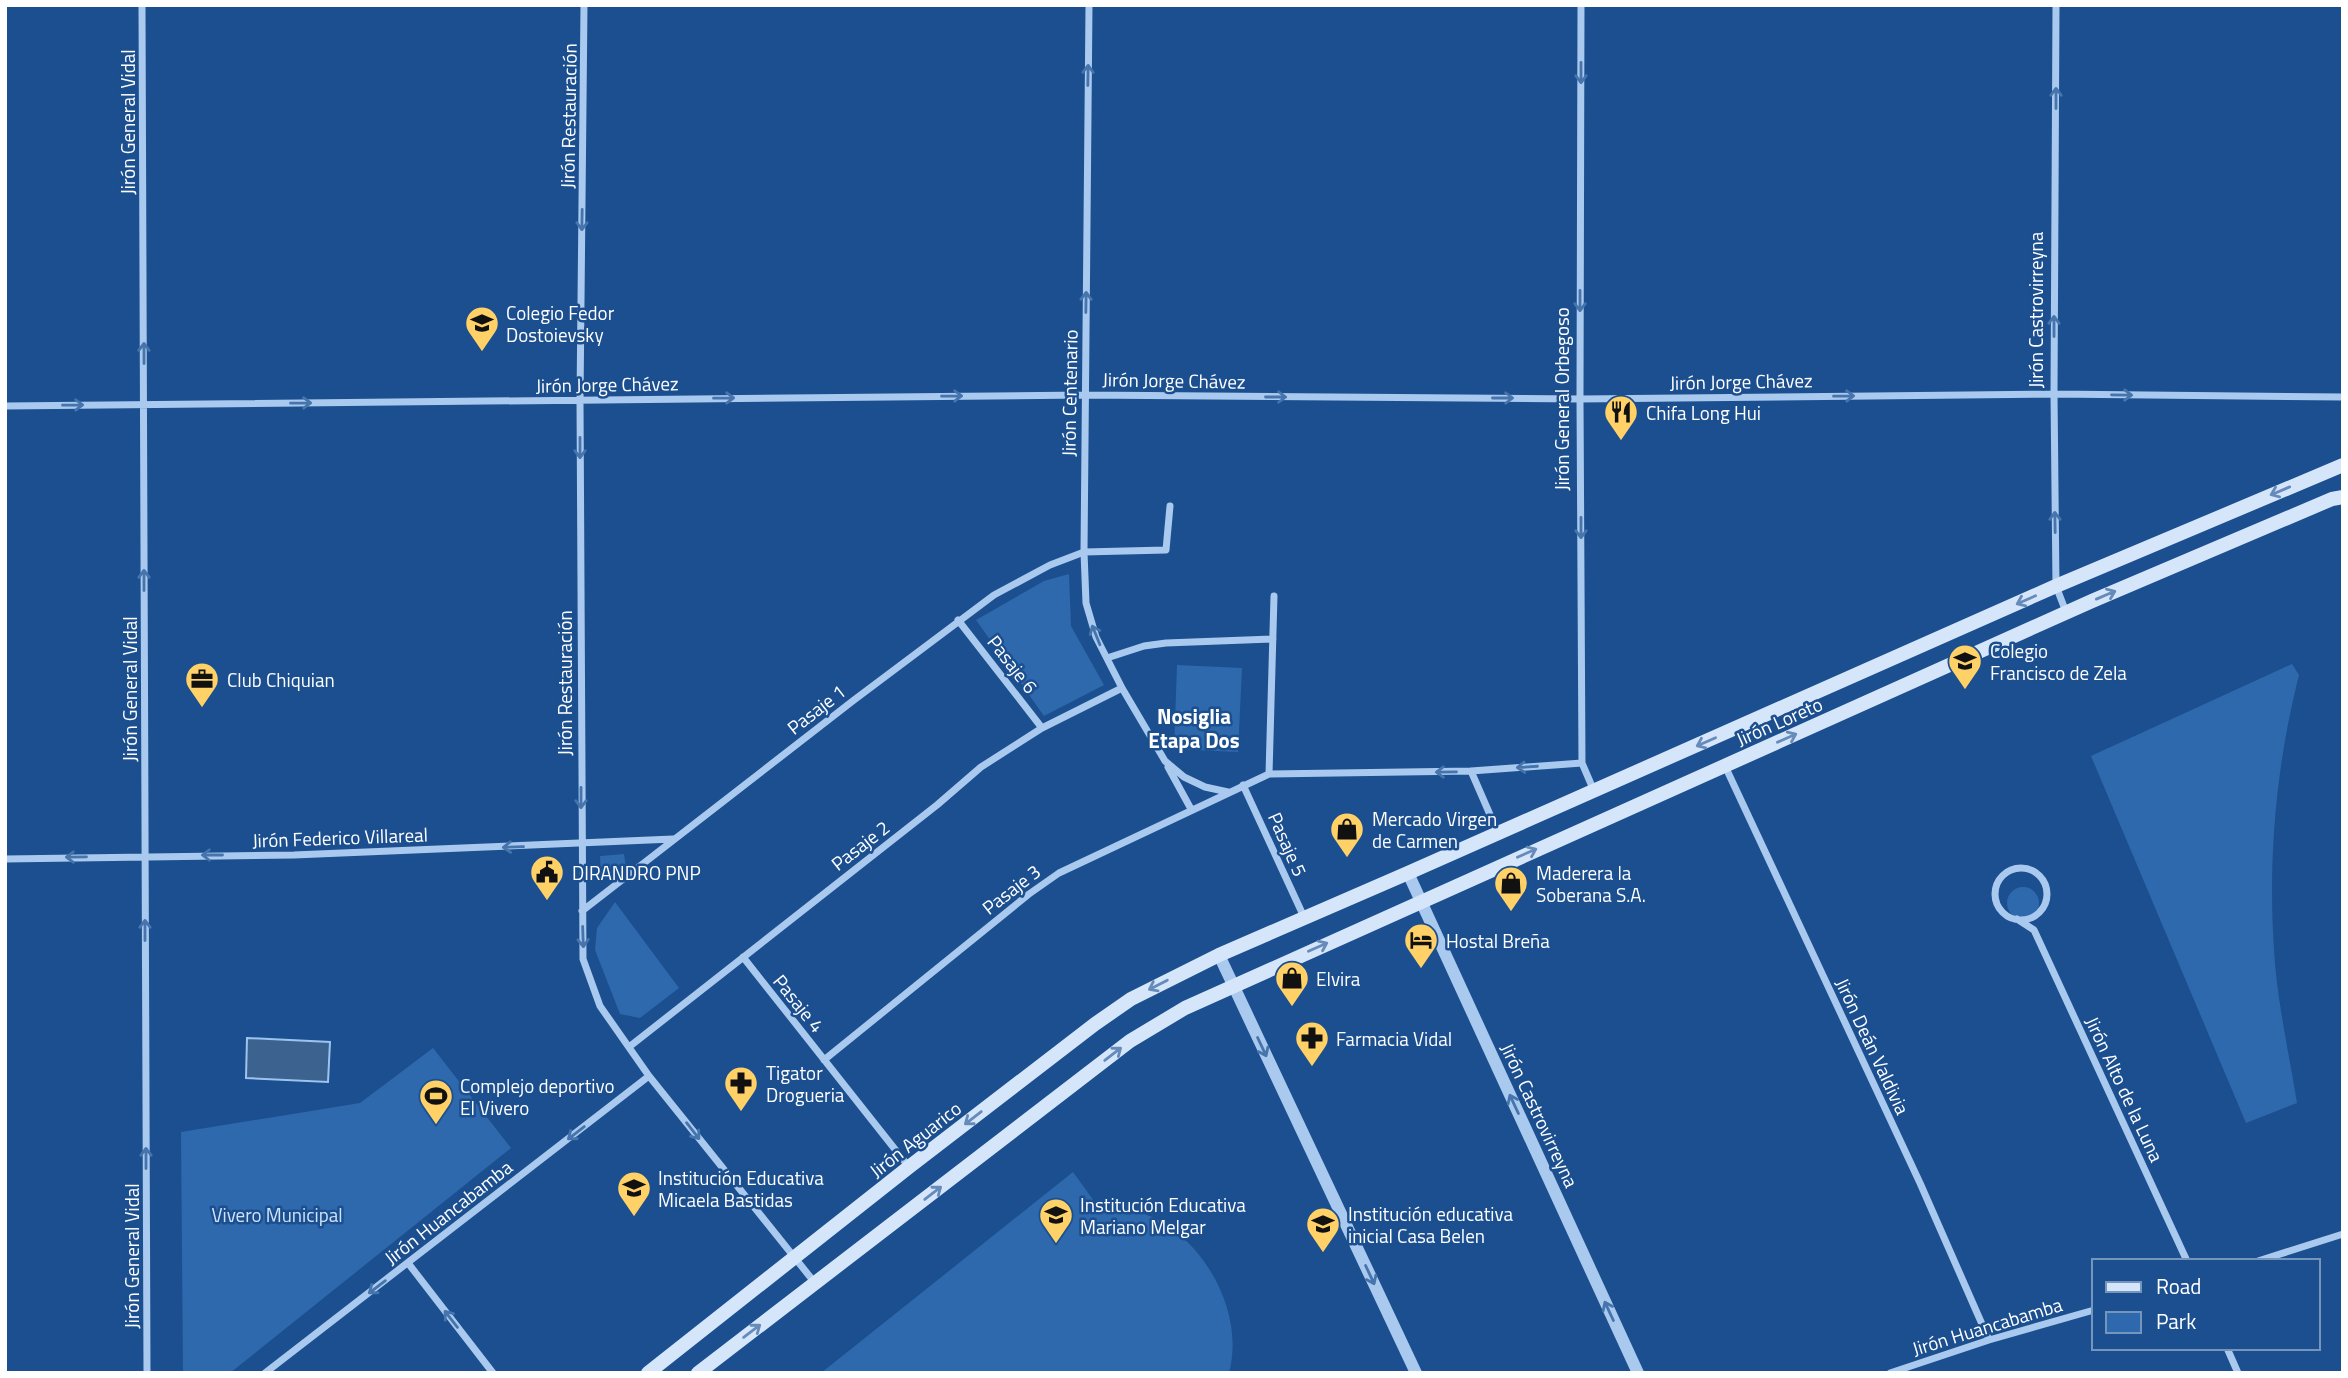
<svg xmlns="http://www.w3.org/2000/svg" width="2348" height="1378" font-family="'Titillium Web',sans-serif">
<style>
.green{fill:#2e69ad}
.water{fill:#3c6290;stroke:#9cc4f0;stroke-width:2}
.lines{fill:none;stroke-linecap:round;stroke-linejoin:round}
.minor{stroke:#a9c9ee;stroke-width:7}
.tertiary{stroke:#a9c9ee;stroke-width:12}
.secondary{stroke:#d6e6fa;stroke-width:14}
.oneway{stroke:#4674ac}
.oneway2{stroke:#668bba}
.labels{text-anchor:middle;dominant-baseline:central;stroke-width:5;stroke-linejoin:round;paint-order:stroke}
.street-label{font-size:19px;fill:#fff;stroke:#1b4f8f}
.poi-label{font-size:19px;fill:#fff;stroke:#1b4f8f;text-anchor:start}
.park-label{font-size:19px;fill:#cfe3fa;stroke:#1b4f8f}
.neighbourhood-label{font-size:21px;font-weight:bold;fill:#fff;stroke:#1b4f8f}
</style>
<rect width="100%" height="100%" fill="#1b4f8f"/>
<path class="green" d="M1069,574L1071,626L1104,685L1044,716L976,620L1044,581Z
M2292,664L2299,675C2276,766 2268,857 2274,950C2277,1001 2289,1053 2297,1103L2246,1123L2091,756Z
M1177,665L1242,668L1238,752L1174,749Z
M624,854L626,867L624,870L604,878L601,876L600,856Z
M2007 903a16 16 0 1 1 32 0a16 16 0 1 1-32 0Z
M615,902L679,988L640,1018L620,1014L595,950L597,928Z
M433,1048L511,1148L230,1373H183L181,1132L360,1103Z
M1073,1172L1094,1201C1120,1206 1153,1213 1174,1230C1215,1262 1243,1321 1229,1373H821Z"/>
<path class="water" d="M247,1038L330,1042L328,1082L246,1078Z"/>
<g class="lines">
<path class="minor" d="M142,5L147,1373
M584,5L580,400L583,959L600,1006L649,1076L815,1283
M1089,5L1084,552L1086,603L1096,637L1122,688L1165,761L1184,777L1205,787L1228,792
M1581,5L1580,399L1582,763L1594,791
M2056,5L2054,394L2056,586L2066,612
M5,406L1085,395L1580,399L2054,394L2343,397
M958,620L1042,728
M1107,658L1144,646L1166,643L1273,639
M1725,766L1920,1183L1989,1340
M1168,767L1191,809
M1471,771L1582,763
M1269,774L1274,596
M1243,785L1304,917
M5,859L294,855L673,839
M1995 894a26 26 0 1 1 52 0a26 26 0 1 1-52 0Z
M582,911L854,700L994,595L1050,565L1084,552L1166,550L1170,506
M2017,919L2034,930L2187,1261
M743,957L909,1167
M629,1047L937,805L981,767L1042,728L1122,688
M824,1060L1029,894L1059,873L1269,774L1471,771L1498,833
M2258,1261L2343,1234
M408,1263L493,1373
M2227,1348L2238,1373
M265,1373L649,1076
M1890,1373L1989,1340L2094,1310"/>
<path class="tertiary" d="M1408,873L1638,1373
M1219,955L1416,1373"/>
<path class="secondary" d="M648,1373L909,1167L1095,1024L1131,999L1219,955L1408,873L2056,586L2343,465
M698,1373L1130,1041L1185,1008L2092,601L2332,499L2343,497"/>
</g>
<defs><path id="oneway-shaft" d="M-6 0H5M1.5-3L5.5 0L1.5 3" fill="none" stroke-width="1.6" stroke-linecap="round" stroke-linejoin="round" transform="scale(1.75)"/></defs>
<g class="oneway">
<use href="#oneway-shaft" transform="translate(1581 73) rotate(90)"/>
<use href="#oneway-shaft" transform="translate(1088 75) rotate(-89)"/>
<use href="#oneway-shaft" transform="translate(2056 98) rotate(-90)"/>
<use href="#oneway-shaft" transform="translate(582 220) rotate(91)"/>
<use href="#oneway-shaft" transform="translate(1580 301) rotate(90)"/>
<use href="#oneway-shaft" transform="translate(1086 302) rotate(-89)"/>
<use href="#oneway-shaft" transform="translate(2054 326) rotate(-90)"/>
<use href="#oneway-shaft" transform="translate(144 353) rotate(-90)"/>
<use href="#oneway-shaft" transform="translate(2122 395) rotate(1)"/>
<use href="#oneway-shaft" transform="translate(952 396) rotate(-1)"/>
<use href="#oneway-shaft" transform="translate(1844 396) rotate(-1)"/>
<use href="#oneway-shaft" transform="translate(1276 397)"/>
<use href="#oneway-shaft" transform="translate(724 398) rotate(-1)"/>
<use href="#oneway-shaft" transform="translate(1503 398)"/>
<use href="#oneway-shaft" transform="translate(301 403) rotate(-1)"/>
<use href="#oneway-shaft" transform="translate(73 405) rotate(-1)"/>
<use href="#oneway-shaft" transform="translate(580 448) rotate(90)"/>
<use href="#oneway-shaft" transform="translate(2055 522) rotate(-91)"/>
<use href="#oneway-shaft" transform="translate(1581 528) rotate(90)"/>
<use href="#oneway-shaft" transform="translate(144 580) rotate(-90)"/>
<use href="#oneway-shaft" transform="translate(1096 635) rotate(-112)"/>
<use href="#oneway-shaft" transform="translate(1527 767) rotate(176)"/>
<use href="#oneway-shaft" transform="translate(1446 772) rotate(179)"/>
<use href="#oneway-shaft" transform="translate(581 798) rotate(90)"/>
<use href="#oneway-shaft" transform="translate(513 847) rotate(178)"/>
<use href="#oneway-shaft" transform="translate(212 855) rotate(180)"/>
<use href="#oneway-shaft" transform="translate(76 857) rotate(179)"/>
<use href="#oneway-shaft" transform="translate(145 930) rotate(-90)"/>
<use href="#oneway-shaft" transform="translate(583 937) rotate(88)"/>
<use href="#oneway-shaft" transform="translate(1262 1047) rotate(65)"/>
<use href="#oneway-shaft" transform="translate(1514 1104) rotate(-115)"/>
<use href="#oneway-shaft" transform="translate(693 1131) rotate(52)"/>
<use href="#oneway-shaft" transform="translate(576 1133) rotate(142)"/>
<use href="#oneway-shaft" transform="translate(146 1158) rotate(-90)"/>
<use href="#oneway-shaft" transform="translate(1370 1275) rotate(65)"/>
<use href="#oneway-shaft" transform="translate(377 1287) rotate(143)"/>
<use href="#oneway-shaft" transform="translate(1609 1311) rotate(-115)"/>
<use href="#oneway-shaft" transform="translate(451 1319) rotate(-128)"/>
</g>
<g class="oneway2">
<use href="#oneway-shaft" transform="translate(2280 491) rotate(157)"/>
<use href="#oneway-shaft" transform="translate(2106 595) rotate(-23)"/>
<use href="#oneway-shaft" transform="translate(2026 600) rotate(156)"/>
<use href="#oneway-shaft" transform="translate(1787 738) rotate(-24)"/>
<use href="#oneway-shaft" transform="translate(1706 742) rotate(156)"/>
<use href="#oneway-shaft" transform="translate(1527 853) rotate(-24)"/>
<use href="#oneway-shaft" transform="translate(1318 947) rotate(-24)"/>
<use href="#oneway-shaft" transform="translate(1158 985) rotate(153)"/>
<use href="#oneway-shaft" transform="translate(1113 1054) rotate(-38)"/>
<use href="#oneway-shaft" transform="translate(973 1118) rotate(142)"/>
<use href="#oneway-shaft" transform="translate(933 1193) rotate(-38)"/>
<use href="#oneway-shaft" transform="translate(752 1331) rotate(-37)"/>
</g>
<defs>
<g id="school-pin" transform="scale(1.75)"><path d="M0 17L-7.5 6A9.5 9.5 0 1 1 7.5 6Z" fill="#ffd166" stroke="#1b4f8f"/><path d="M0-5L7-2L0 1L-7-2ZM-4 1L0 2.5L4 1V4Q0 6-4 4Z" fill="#111"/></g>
<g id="restaurant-pin" transform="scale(1.75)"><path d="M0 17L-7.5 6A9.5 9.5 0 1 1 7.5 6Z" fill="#ffd166" stroke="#1b4f8f"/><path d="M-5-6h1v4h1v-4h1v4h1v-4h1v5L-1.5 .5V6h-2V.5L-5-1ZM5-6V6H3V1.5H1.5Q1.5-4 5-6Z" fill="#111"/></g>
<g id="office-pin" transform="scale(1.75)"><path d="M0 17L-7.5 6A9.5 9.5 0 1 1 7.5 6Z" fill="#ffd166" stroke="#1b4f8f"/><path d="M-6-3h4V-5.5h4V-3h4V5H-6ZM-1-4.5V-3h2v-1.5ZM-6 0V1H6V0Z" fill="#111"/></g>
<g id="shop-pin" transform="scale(1.75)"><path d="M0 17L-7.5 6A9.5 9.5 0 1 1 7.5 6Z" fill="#ffd166" stroke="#1b4f8f"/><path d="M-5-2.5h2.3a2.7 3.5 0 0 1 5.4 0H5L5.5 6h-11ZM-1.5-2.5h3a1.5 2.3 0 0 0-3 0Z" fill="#111"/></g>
<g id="civic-pin" transform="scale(1.75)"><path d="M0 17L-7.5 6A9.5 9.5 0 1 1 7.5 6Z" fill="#ffd166" stroke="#1b4f8f"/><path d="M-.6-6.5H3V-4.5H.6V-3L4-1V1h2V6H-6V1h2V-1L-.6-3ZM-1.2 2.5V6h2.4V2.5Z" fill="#111"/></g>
<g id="hotel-pin" transform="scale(1.75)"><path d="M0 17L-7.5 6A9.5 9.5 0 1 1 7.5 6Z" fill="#ffd166" stroke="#1b4f8f"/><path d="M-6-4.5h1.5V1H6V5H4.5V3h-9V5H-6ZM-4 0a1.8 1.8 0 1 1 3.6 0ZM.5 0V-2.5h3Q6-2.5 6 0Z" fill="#111"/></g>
<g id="pharmacy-pin" transform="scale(1.75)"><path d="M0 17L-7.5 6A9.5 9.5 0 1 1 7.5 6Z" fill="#ffd166" stroke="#1b4f8f"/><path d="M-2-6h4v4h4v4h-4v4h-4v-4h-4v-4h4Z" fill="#111"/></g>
<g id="stadium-pin" transform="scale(1.75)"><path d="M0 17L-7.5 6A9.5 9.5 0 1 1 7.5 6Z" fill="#ffd166" stroke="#1b4f8f"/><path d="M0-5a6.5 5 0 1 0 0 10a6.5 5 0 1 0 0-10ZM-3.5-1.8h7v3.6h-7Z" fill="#111"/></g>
</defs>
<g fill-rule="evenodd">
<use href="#school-pin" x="482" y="323"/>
<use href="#restaurant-pin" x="1621" y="412"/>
<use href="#school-pin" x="1965" y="661"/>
<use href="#office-pin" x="202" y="679"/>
<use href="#shop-pin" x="1347" y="829"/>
<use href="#civic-pin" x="547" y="872"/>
<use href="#shop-pin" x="1511" y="883"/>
<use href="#hotel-pin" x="1421" y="940"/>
<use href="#shop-pin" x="1292" y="978"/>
<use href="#pharmacy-pin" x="1312" y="1038"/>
<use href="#pharmacy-pin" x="741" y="1083"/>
<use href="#stadium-pin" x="436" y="1096"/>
<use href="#school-pin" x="634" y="1188"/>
<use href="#school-pin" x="1056" y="1215"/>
<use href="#school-pin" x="1323" y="1224"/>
</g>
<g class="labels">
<g class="street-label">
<text transform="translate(568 116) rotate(-89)">Jirón Restauración</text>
<text transform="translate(127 122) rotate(-90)">Jirón General Vidal</text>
<text transform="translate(2035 310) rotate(-90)">Jirón Castrovirreyna</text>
<text transform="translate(1174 380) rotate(1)">Jirón Jorge Chávez</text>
<text transform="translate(1741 381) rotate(-1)">Jirón Jorge Chávez</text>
<text transform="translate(607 384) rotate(-1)">Jirón Jorge Chávez</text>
<text transform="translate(1069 393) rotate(-89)">Jirón Centenario</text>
<text transform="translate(1561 399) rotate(-90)">Jirón General Orbegoso</text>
<text transform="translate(1013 664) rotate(52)">Pasaje 6</text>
<text transform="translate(564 683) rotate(-90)">Jirón Restauración</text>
<text transform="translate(129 689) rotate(-90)">Jirón General Vidal</text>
<text transform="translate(816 709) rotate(-38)">Pasaje 1</text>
<text transform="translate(1779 721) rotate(-24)">Jirón Loreto</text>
<text transform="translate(340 837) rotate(-2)">Jirón Federico Villareal</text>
<text transform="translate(1288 844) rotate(66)">Pasaje 5</text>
<text transform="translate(860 845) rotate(-38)">Pasaje 2</text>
<text transform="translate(1011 889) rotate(-38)">Pasaje 3</text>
<text transform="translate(799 1003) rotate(51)">Pasaje 4</text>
<text transform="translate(1873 1046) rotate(65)">Jirón Deán Valdivia</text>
<text transform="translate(2125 1089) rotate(65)">Jirón Alto de la Luna</text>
<text transform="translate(1540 1115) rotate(65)">Jirón Castrovirreyna</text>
<text transform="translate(915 1139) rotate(-38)">Jirón Aguarico</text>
<text transform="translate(448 1212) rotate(-38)">Jirón Huancabamba</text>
<text transform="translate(131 1256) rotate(-90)">Jirón General Vidal</text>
<text transform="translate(1987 1326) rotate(-17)">Jirón Huancabamba</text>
</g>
<g class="poi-label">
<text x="506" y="312">Colegio Fedor<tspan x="506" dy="22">Dostoievsky</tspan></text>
<text x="1646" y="412">Chifa Long Hui</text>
<text x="1990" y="650">Colegio<tspan x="1990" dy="22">Francisco de Zela</tspan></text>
<text x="227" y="679">Club Chiquian</text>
<text x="1372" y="818">Mercado Virgen<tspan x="1372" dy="22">de Carmen</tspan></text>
<text x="572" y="872">DIRANDRO PNP</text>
<text x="1536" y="872">Maderera la<tspan x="1536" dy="22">Soberana S.A.</tspan></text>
<text x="1446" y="940">Hostal Breña</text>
<text x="1316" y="978">Elvira</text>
<text x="1336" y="1038">Farmacia Vidal</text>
<text x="766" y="1072">Tigator<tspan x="766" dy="22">Drogueria</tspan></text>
<text x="460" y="1085">Complejo deportivo<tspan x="460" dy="22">El Vivero</tspan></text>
<text x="658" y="1177">Institución Educativa<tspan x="658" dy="22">Micaela Bastidas</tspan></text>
<text x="1080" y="1204">Institución Educativa<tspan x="1080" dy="22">Mariano Melgar</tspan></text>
<text x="1348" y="1213">Institución educativa<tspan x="1348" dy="22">inicial Casa Belen</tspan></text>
</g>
<g class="park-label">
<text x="277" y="1214">Vivero Municipal</text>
</g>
<g class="neighbourhood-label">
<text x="1194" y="716">Nosiglia<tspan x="1194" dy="24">Etapa Dos</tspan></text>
</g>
</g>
<rect width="2348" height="1378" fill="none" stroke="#ffffff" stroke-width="14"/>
<rect x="2092" y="1259" width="228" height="91" fill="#1b4f8f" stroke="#7695bc" stroke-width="2"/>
<rect x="2106" y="1282" width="35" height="10" fill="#d6e6fa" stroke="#7695bc" stroke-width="2"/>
<text x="2156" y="1294" font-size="21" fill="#ffffff">Road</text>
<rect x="2106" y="1312" width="35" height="21" fill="#2e69ad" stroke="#7695bc" stroke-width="2"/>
<text x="2156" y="1329" font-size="21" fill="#ffffff">Park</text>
</svg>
